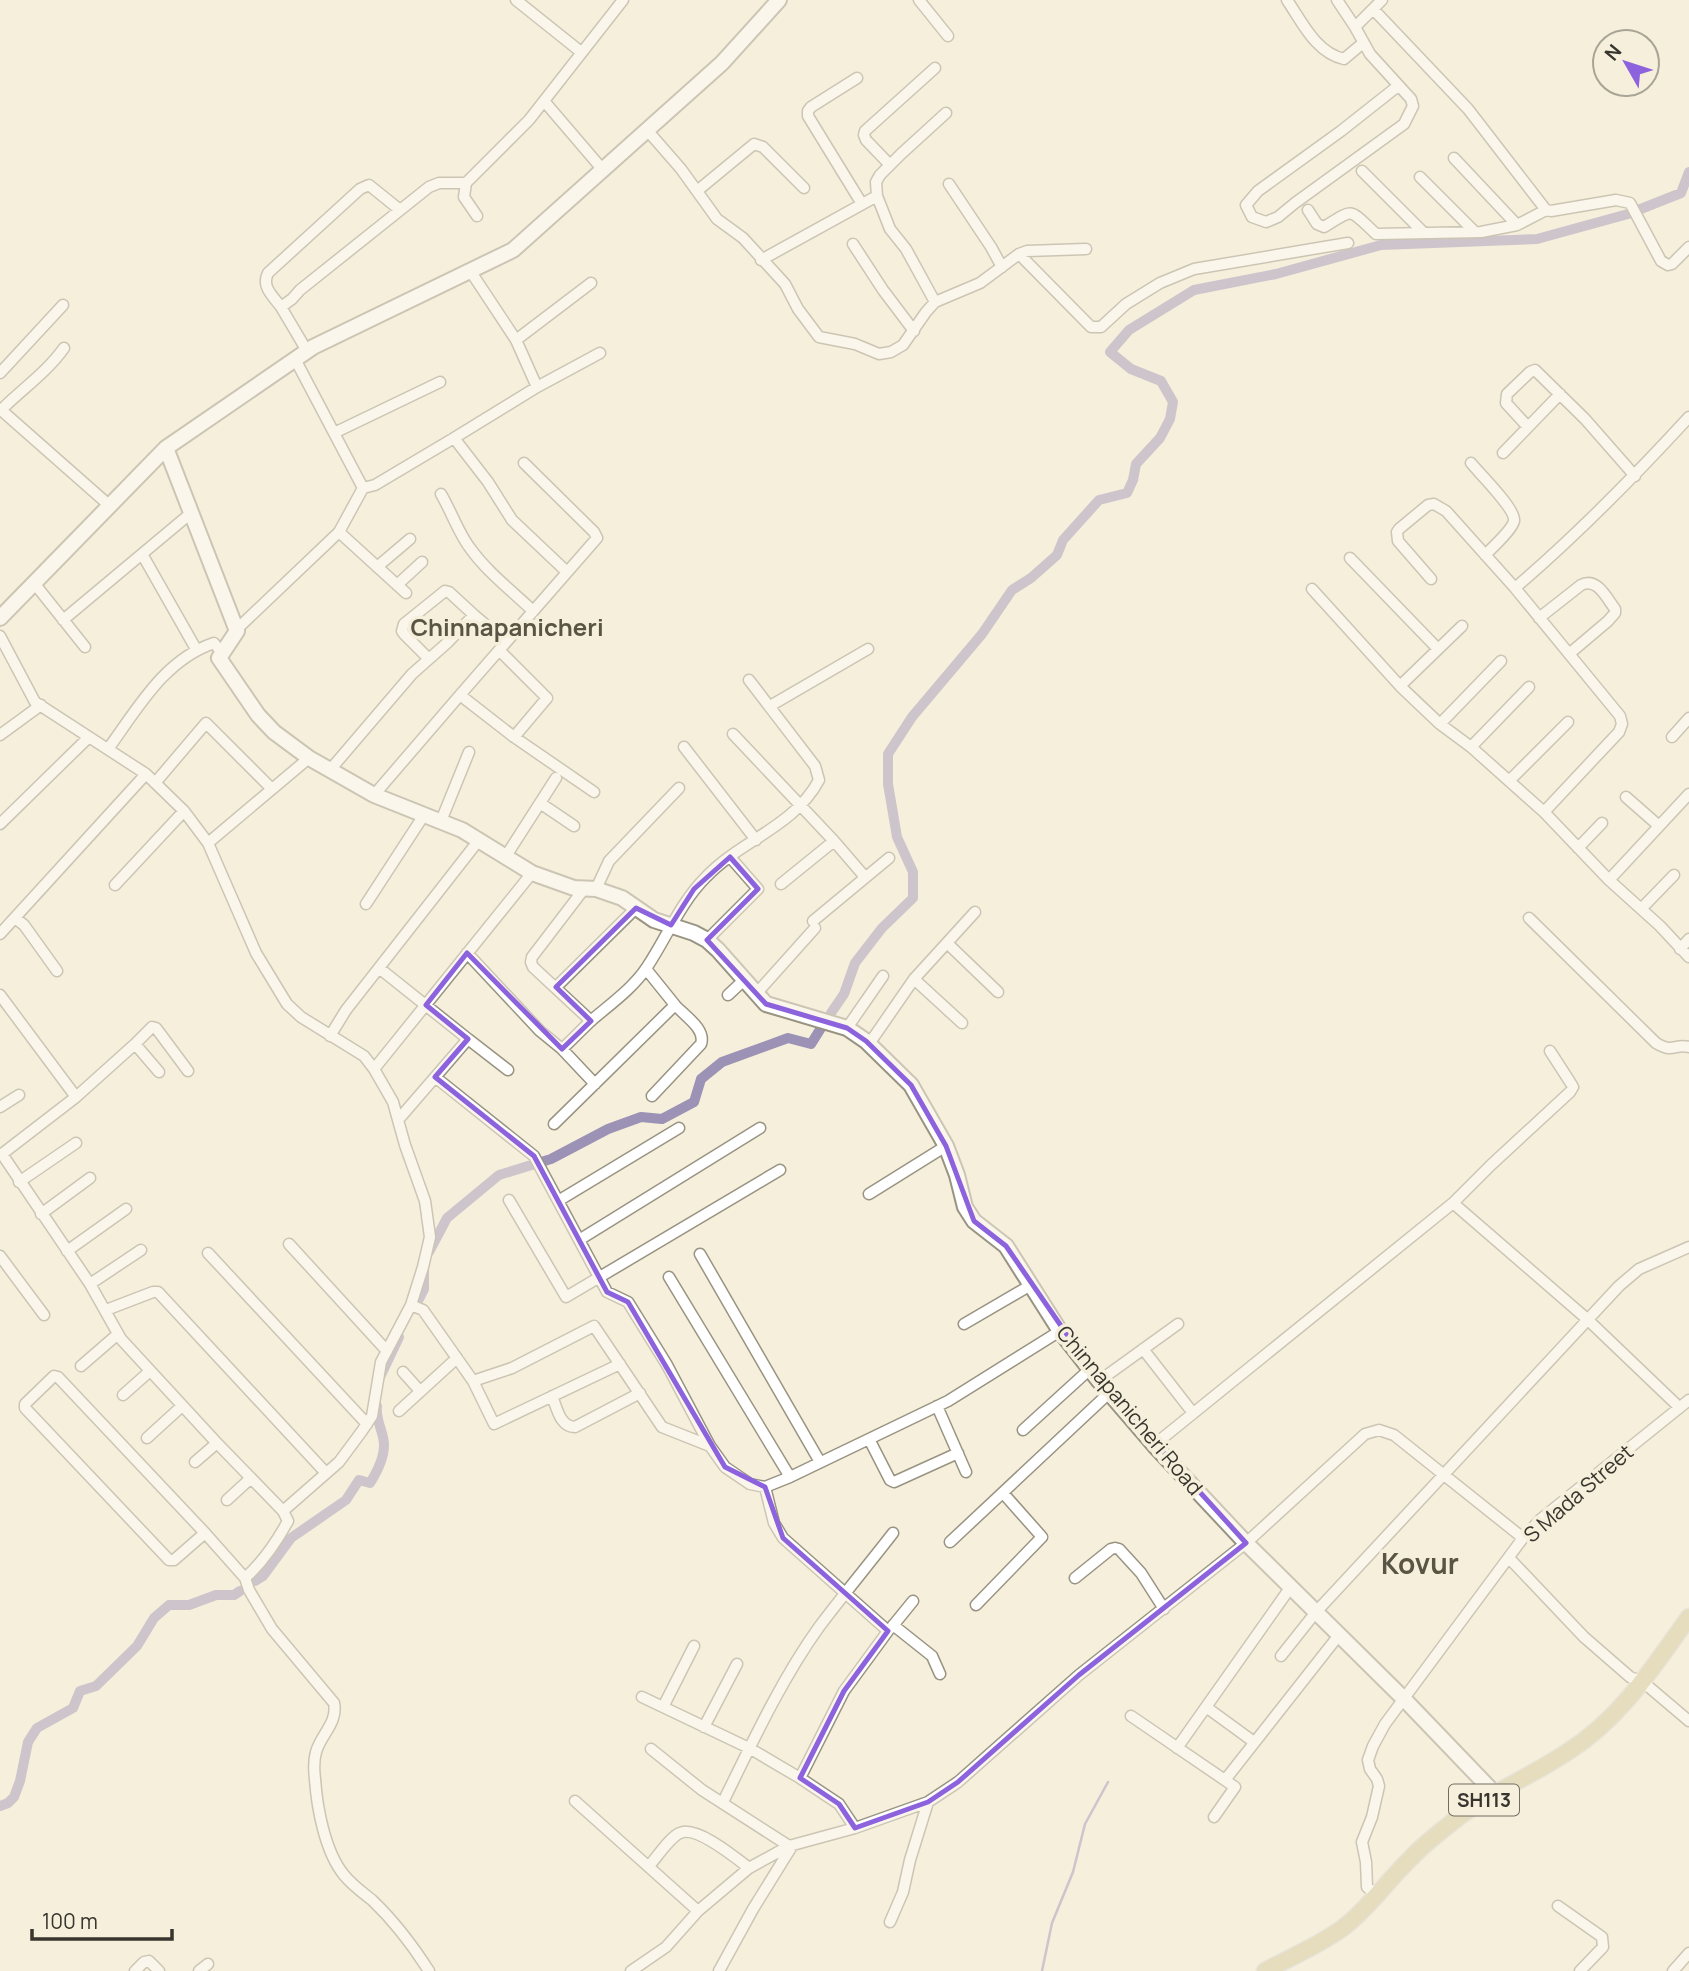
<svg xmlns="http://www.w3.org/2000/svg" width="1689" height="1971" font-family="Manrope,sans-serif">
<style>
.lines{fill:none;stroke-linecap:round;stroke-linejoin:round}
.stream{stroke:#9b92b5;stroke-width:2.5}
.canal{stroke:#9b92b5;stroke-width:10}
.street-casing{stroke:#999382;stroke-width:13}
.secondary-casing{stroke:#999382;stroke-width:18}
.primary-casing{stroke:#d7d7d5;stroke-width:19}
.street{stroke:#fff;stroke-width:10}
.secondary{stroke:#fff;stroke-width:14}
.primary{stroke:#d3c599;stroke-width:16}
.marked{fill:none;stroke:#8c62dd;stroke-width:5;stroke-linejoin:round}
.labels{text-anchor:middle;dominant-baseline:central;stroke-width:7;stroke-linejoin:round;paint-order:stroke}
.shield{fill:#f5efdc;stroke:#706d62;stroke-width:2}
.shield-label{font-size:19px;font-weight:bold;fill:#37352d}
.street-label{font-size:21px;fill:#37352d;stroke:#f5efdc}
.quarter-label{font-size:24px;font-weight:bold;fill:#595444;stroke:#f5efdc}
.district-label{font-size:28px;font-weight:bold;fill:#595444;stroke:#f5efdc}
</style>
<rect width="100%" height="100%" fill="#f5efdc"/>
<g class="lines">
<path class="stream" d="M1042,1971L1052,1923L1073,1872L1085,1824L1108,1782"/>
<path class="canal" d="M831,1013L844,994L855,963L882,928L913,898V872L897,837L888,784V754L912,717L982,634L1012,590L1031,578L1057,555L1063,540L1099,500L1127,493L1133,480L1136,464L1160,438L1170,419L1173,402L1161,381L1131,369L1110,352L1129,330L1194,290L1276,274L1381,245L1537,239L1628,214L1681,193L1689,172
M429,1252L447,1218L499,1175L551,1159L608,1129L641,1117L662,1119L694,1102L701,1079L722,1062L788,1038L811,1044L821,1028
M419,1299L424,1289V1269
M380,1377L399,1337
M255,1581L263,1576L291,1538L346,1500L359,1480L370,1483C377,1472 384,1459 384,1445C384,1432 375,1420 377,1406
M0,1806L8,1803L14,1797L20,1781L28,1742L37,1728L73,1708L80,1691L96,1686L137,1646L154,1618L169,1605H189L216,1595H234L240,1591"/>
<g class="street-casing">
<path id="street" d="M516,0L581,52
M919,0L948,36
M1287,0C1302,22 1316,53 1344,59L1363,43
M1337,0L1355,27
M1382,0L1355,27L1370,54L1411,99L1413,106L1404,124L1295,203L1278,217L1266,222L1252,217L1246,205L1258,191L1341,131L1398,86
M1373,9L1468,109L1546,210L1551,211L1616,200L1630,203L1661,261L1668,265L1672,264L1689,247
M857,78L811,107L808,111V116L862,204
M544,101L603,170
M647,130L681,169L717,219L743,238L785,284L798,309L819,337L855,344L879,354L891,352L903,345L926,312L935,302L980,283L1019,254L1027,251L1086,249
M1454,158L1517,225
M890,165L866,140L864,135L865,131L935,68
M1362,171L1424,233
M1420,177L1475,232
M949,184L991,247L1002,267
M697,191L754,144L763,147L804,188
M1308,210L1317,224L1324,227C1355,208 1348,208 1376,234L1481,232L1517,225L1546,210
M477,216L464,197L466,183L529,120L623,0
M853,244L883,290L914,331
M1019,254L1091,327H1101L1126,304L1160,283L1194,269L1348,243
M761,260L877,196
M471,272L516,340L537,387
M935,302L906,249L890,229L877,196L876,182L880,175L901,154L946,113
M281,307C273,296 261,287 268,273L360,189L369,185L400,210
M516,340L591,283
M307,351L281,307L292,299L300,290L429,187L439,183H466
M295,359L363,488L375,485L454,438
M0,373L63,305
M0,409L110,506
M1,410C22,389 47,372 64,348
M1528,427L1506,403L1507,394L1530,372L1535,370L1585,419L1635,476
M334,433L440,382
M1503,453L1560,394
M1471,463C1479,473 1516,509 1514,521C1512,530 1492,548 1485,555
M441,494C451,511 459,534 470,548C487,572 512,591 533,611
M339,532L406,593
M142,554L196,649
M1350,558L1438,649
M377,567L410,539
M567,572L512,520L488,482L454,438L537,387L600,353
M1431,579L1398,541L1397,532L1399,529L1428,505L1434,504L1446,511L1515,588C1578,534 1633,478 1689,417
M34,583L85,647
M397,585L422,562
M1515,588L1620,716L1622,724L1619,732L1544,812
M1312,589L1400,686
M1539,618L1581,585C1597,577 1606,597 1615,609V613L1608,621L1569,654
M63,620L191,513
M1462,626L1400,686L1440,724L1471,747L1544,812L1609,880L1660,926L1689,957
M236,630L339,532L363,488
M0,636L35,702L146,774L184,811L208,843L256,953L287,1004L301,1017L364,1056L374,1069L393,1102L405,1145L425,1201L430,1237L423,1267L411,1305L423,1310L473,1381L512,1368L594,1326L662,1427L710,1446L725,1467L750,1484L765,1487L790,1477L948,1401L1060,1331
M499,650L547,698L514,737
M429,659L404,634L402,631L404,624L445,591L449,592L474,615
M460,695L597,538L594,532L524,463
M770,706L868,649
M1440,724L1501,661
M733,734L834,841L865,877
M0,735L41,705
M1672,737L1689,718
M684,747L756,840
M1471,747L1529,687
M108,749C138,708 164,660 214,643L222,653
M330,770L412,674L447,643L474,615L506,642
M1509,781L1568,722
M155,783L206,723L272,789
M374,795L460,695L514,737L594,792
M1626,797L1659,826
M540,803L574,826
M441,821L469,752
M0,824L89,737
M208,843L309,758
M1578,848L1602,823
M506,856L556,778
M1609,880L1689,794
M781,884L834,841
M115,885L184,811
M584,889L532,957L531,962L533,967L591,1021
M596,889L609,861L679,788
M366,904L424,815
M1642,908L1674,875
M15,918L24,925L57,971
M1529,918L1656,1043C1674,1054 1674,1043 1689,1047
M813,921L889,858
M0,934L146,774
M707,940L758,889L730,857
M947,943L998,992
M1680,949L1689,939
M467,953L540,1031L562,1049L595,1084
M379,968L468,1039L398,1120
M914,979L962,1023
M556,987L636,908
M756,994L815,928
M0,995L76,1097L2,1154L90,1284L121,1339L215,1441L283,1511L288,1521C276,1543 263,1562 245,1578
M728,995L744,980
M847,1028L883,976
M330,1036L346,1010L479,840
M468,1039L508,1070
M135,1044L152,1027L156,1028L188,1071
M869,1044L914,979L975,912
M562,1049C573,1039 582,1029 593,1019C612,1003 634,987 647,967C667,937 680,903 706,877C741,840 794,827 819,780L815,766L749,680
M374,1069L532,873
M435,1077L534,1156L607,1292L628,1302L667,1365L710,1446
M652,1096L701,1044C706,1029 685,1016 675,1005
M76,1097L135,1044L159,1072
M0,1107L19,1095
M554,1124L675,1005L646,969
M19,1182L76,1143
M869,1194L946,1146
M509,1200L566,1297L780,1170
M558,1201L679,1128
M1453,1203L1491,1165L1570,1092L1573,1087L1570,1082L1550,1051
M41,1214L90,1178
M579,1240L760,1128
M289,1244L387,1351
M67,1251L126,1209
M208,1253L367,1424
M700,1254L820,1462
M0,1256L44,1315
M669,1277L790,1477
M90,1284L141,1250
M106,1310L153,1292H158L326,1473
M964,1324L1031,1285
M1143,1349L1193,1413
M81,1366L118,1334
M403,1372L420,1391
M54,1376L58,1377L205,1533L174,1560H169L25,1408V1404Z
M473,1381L494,1424L620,1364
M1099,1381L1178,1324
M123,1395L150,1371
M552,1396C557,1408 560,1427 575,1427L640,1393
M937,1406L966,1472
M399,1411L457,1358
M1023,1430L1090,1369
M147,1438L182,1406
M869,1439L890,1480L894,1482L958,1453
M1154,1445L1453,1203L1587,1319L1679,1407
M195,1462L217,1443
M765,1487L774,1523L783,1538L888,1631L844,1691L800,1778
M227,1500L251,1478
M283,1511L339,1462L362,1431L372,1416L381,1362L411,1305
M205,1533L245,1578L249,1590L272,1629L334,1703C338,1723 321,1734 316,1752C314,1759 314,1771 315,1779C317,1808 325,1852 344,1875C352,1885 362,1892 372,1900C393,1920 413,1946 429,1971
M950,1542L1109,1393
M1509,1558L1584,1637L1630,1677L1643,1682L1689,1721
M1075,1578L1111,1549L1115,1548L1119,1549L1141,1573L1164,1609
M976,1605L1042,1537L1003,1493
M893,1625L932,1656L940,1674
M891,1628L913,1601
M1281,1656L1316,1612L1619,1286L1639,1269L1689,1247
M642,1697L749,1748L800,1778L839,1804L855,1828
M663,1707L694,1646
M1206,1707L1254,1742
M1131,1716L1235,1787L1214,1817
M704,1727L737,1664
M1177,1748L1290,1588
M651,1749L702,1790L789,1846
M1225,1780L1339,1635
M575,1801L698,1911
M723,1802C752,1743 781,1680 819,1627C843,1595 869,1564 893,1533
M649,1866C657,1857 670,1837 680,1833C696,1825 736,1858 749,1868
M1376,1895L1367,1887L1366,1862L1362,1842L1372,1817L1379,1786L1377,1779L1370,1769L1368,1760L1373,1746L1385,1724L1523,1538L1541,1519L1689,1400
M1558,1906L1602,1937L1603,1947L1580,1971
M890,1922L903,1892L910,1860L928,1802
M135,1971L144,1962L149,1961L159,1971
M199,1971L208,1964
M631,1971L666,1947L698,1911L749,1868L789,1846L855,1828L928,1802L958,1782L1079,1675L1246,1543L1365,1434L1379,1430L1394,1435L1523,1538
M719,1971L753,1909L792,1846
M1673,1971L1689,1953"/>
</g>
<g class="secondary-casing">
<path id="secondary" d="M166,448L237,631L219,658L258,715L274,732L309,758L374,795L462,830L532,873L574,888L596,889L622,898L654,920L694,933L707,940L718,950L766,1004L847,1028L866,1041L911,1085L946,1146L957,1175L965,1207L974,1221L1006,1246L1060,1331L1099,1381L1154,1445L1246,1543L1404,1699L1500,1799
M0,618L166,448L313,347L513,250L722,63L779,0"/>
</g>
<g class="primary-casing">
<path id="primary" d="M1265,1971C1291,1957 1320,1945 1344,1927C1369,1908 1388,1880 1411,1858C1424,1844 1440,1832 1455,1820C1491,1792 1532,1776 1569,1751C1621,1718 1654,1666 1689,1617"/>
</g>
<use href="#street" class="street"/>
<use href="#secondary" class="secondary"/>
<use href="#primary" class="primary"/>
</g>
<path d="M0 0H1689V1971H0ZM730,857L758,889L707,940L766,1004L847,1028L866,1041L911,1085L946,1146L974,1221L1006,1246L1099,1381L1246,1543L1079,1675L958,1782L928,1802L855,1828L839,1804L800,1778L844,1691L888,1631L783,1538L765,1487L725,1467L628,1302L607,1292L534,1156L435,1077L468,1039L426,1005L467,953L562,1049L591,1021L556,987L636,908L671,925L694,889Z" fill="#f5efdc" fill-opacity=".55" fill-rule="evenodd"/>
<path class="marked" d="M730,857L758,889L707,940L766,1004L847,1028L866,1041L911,1085L946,1146L974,1221L1006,1246L1099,1381L1246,1543L1079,1675L958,1782L928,1802L855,1828L839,1804L800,1778L844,1691L888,1631L783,1538L765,1487L725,1467L628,1302L607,1292L534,1156L435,1077L468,1039L426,1005L467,953L562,1049L591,1021L556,987L636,908L671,925L694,889Z"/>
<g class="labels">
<rect class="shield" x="1449" y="1784.5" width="70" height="31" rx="5"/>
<g class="shield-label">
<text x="1484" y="1800">SH113</text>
</g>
<g class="street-label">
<text transform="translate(1130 1410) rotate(50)">Chinnapanicheri Road</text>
<text transform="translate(1578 1493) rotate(-41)">S Mada Street</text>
</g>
<g class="quarter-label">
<text x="507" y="626">Chinnapanicheri</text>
</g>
<g class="district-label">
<text x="1420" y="1563">Kovur</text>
</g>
</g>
<g transform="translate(1626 63) rotate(309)"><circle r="33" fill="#f5efdc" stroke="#a9a596" stroke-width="2"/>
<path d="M0-5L12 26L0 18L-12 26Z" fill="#8c62dd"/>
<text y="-10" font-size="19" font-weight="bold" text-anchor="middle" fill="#37352d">N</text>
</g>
<path d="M32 1929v10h140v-10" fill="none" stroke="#37352d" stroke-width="3.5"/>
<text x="42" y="1929" font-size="21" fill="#37352d" stroke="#f5efdc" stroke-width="5" paint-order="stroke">100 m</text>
</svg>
